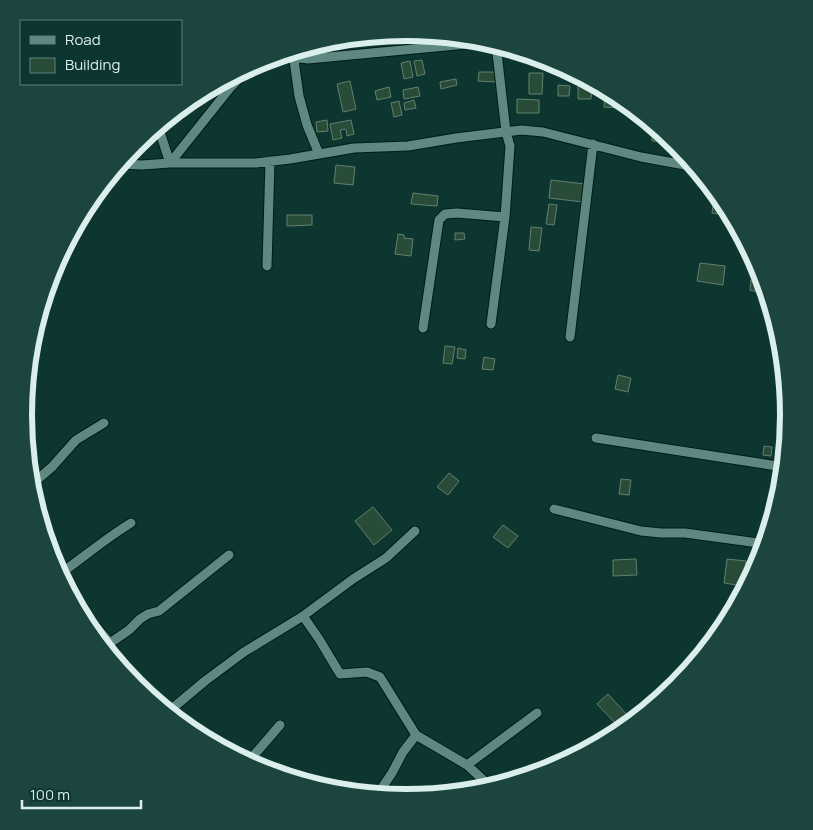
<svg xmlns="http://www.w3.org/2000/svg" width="813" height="830" font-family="Manrope,sans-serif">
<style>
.building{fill:#294c39;stroke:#61806e}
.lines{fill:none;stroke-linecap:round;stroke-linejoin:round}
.street-casing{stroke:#001c19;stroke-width:11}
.street{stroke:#608882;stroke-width:9}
.rim{fill:none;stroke:#daefeb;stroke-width:6}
</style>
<rect width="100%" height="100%" fill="#0d3631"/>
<path class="building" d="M422,60L425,74L417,76L414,61Z
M410,61L413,77L404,79L401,63Z
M479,72H496V82L478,81Z
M529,73H543L542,94H529Z
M456,79L457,85L441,89L440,82Z
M350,81L356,109L343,112L337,84Z
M578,81H589L592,82L591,99H578Z
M558,85L570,86L569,96H558Z
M389,87L391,97L377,100L375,91Z
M418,87L420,96L404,99L403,90Z
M605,92H611L620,97L619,108L604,107Z
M517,99L539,100V113H517Z
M622,99L634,109V111L621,110Z
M414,100L416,108L405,110L404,103Z
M399,101L402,115L394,117L391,103Z
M327,120L328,131L317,132L316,122Z
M351,120L354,134L347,136L346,129L340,130L342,138L333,140L330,124Z
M657,127L668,137V142L652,141V131H656Z
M336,165L355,167L353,185L334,183Z
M551,180L585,184L583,202L549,198Z
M715,192H716L725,203L731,214V216L712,213Z
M413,193L438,196L437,206L411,204Z
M549,204L557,205L554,225L546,224Z
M287,215H312V225L287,226Z
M531,227L542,228L539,251L529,250Z
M455,233H464L465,239L455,240Z
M398,234L404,235V238L413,239L411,256L395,254Z
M700,263L725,266L723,285L697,281Z
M751,280L760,281L758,292L750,290Z
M445,346L455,347L452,364L443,363Z
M458,348L466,350L465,359L457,358Z
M484,357L495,359L493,370L482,369Z
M618,375L631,378L628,392L615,389Z
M764,446L772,447L771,456L763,455Z
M449,473L459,481L448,495L437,487Z
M621,479L631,480L629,495L619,494Z
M373,507L392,530L374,545L355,521Z
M503,525L518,536L508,548L493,537Z
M636,559L637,575L613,576V560Z
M727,559L746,561L743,586L724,583Z
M608,694L628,716L617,725L597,704Z"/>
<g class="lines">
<g class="street-casing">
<path id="street" d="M293,53L299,96L307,125L319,154
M294,57L308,59L488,42
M230,88L251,66
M158,126L170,163L230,88L229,78
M120,164L142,165L170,163H256L290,159L354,148L408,146L456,138L521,130L543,132L641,157L696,167
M749,258L750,250
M267,266L270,161
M491,324L505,217L510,146L506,132L496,44
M423,328L439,220L445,214L457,213L505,217
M570,337L593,144
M596,438L784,467
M31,485L52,467L76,440L104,423
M554,509L641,531L661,533H685L766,544
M60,574C84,557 106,538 131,523
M75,603L110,643
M303,616L319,639L340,674L367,672L380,677L416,735
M106,649L110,643L129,630L140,619L148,614L159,611L229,555
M168,712L205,681L244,652L303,616L353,579L386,558L415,531
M248,762L280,725
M467,765L537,713
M377,795L392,773L403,752L416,735L467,765L491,787"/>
</g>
<use href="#street" class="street"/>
</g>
<path d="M0 0H813V830H0ZM32 415a374 374 0 1 1 748 0a374 374 0 1 1-748 0Z" fill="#1d4540" fill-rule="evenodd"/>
<path class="rim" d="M32 415a374 374 0 1 1 748 0a374 374 0 1 1-748 0Z"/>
<rect x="20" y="20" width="162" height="65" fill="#0d3631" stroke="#5f807b"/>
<rect x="30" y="36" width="25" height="8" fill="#608882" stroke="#5f807b"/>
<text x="65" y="45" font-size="15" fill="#daefeb">Road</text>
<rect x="30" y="58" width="25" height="15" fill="#294c39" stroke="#5f807b"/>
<text x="65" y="70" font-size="15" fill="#daefeb">Building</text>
<path d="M22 800v8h119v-8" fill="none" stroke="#daefeb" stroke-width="2.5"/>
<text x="30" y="800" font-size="15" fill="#daefeb" stroke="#0d3631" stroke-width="4" paint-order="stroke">100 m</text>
</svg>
